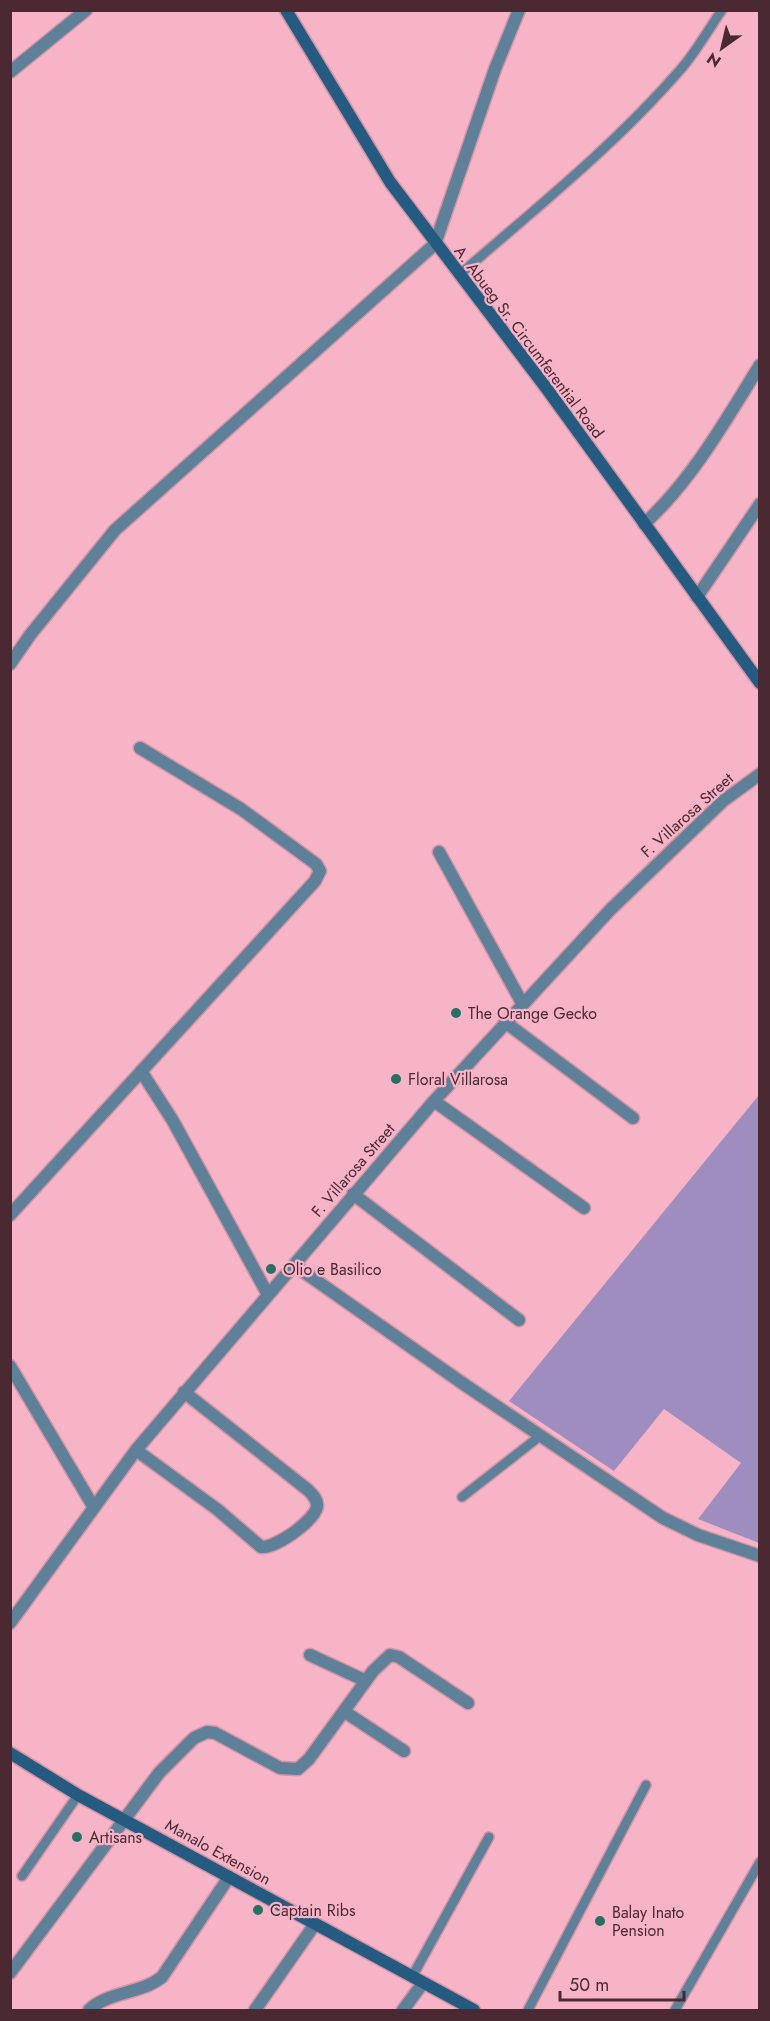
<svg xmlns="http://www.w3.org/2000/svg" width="770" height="2021" font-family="Jost,sans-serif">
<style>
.green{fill:#9f8dbf}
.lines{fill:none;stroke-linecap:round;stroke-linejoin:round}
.lane-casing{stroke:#d195a6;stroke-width:12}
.street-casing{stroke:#d195a6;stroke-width:15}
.secondary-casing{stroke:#d195a6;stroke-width:15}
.lane{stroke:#5e8099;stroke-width:9}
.street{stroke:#5e8099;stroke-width:12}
.secondary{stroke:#255b80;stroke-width:12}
.poi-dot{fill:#296f64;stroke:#f7b4c6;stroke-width:2}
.labels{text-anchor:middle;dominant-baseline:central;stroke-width:4.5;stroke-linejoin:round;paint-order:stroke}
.street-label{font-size:16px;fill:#4a2933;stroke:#f7b4c6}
.poi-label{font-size:16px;fill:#4a2933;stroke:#f7b4c6;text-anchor:start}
</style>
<rect width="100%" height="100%" fill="#f7b4c6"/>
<path class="green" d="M759,1095V1543L698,1519L741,1463L664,1409L614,1471L509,1401Z"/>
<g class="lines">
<g class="lane-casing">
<path id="lane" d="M459,275C534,210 614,146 680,70C696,52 708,30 722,10
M462,1497L540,1436
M22,1876L78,1795
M412,1977L489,1837
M528,2010L646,1785
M675,2010L760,1862"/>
</g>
<g class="street-casing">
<path id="street" d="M10,72L86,10
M644,524C692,480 726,420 760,365
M697,597L760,504
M10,664L30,635L115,530L435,244L495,69L519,10
M439,852L522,1003
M505,1022L633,1118
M141,1071L173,1121L267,1293
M434,1101L584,1208
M353,1194L519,1320
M10,1215L315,881L320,871L316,864L241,809L140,748
M294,1265L465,1385L663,1518L698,1535L760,1556
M10,1366L93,1506
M136,1450L218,1510L261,1547C276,1548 313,1522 317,1507C318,1500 313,1495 308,1490L184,1392
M10,1623L136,1450L434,1101L610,910L723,801L760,774
M310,1655L366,1681
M345,1712L404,1751
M10,1973L159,1773L194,1738L207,1732L215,1733L280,1768L298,1769L309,1759L373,1671L390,1655L399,1657L468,1703
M89,2010C109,1991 141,1994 162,1977L229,1877
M255,2010L315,1924
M403,2010L423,1983"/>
</g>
<g class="secondary-casing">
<path id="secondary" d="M286,10L390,182L547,389L760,683
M10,1753L78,1795L474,2010"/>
</g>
<use href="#lane" class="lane"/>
<use href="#street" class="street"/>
<use href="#secondary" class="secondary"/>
</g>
<g class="poi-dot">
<circle cx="456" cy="1013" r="6"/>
<circle cx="396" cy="1079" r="6"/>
<circle cx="271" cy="1269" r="6"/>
<circle cx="77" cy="1837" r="6"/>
<circle cx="258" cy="1910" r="6"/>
<circle cx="600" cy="1921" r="6"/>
</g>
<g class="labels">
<g class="street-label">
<text transform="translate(529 342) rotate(53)">A. Abueg Sr. Circumferential Road</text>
<text transform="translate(687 815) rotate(-42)">F. Villarosa Street</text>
<text transform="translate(353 1170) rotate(-49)">F. Villarosa Street</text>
<text transform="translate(218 1852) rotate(29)">Manalo Extension</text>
</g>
<g class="poi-label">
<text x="468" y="1013">The Orange Gecko</text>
<text x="408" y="1079">Floral Villarosa</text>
<text x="283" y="1269">Olio e Basilico</text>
<text x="89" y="1837">Artisans</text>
<text x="270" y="1910">Captain Ribs</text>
<text x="612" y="1912">Balay Inato<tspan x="612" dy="18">Pension</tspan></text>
</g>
</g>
<rect width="770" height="2021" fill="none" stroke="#4a2933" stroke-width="24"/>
<g transform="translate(722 48) rotate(214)" stroke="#f7b4c6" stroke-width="4.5" paint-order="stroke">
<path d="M0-4.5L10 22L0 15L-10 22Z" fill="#4a2933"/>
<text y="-9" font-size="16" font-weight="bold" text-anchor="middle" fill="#4a2933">N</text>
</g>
<path d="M560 1991v9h124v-9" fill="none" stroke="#4a2933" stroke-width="3"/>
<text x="569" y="1991" font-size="18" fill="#4a2933" stroke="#f7b4c6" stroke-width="4.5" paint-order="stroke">50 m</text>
</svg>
